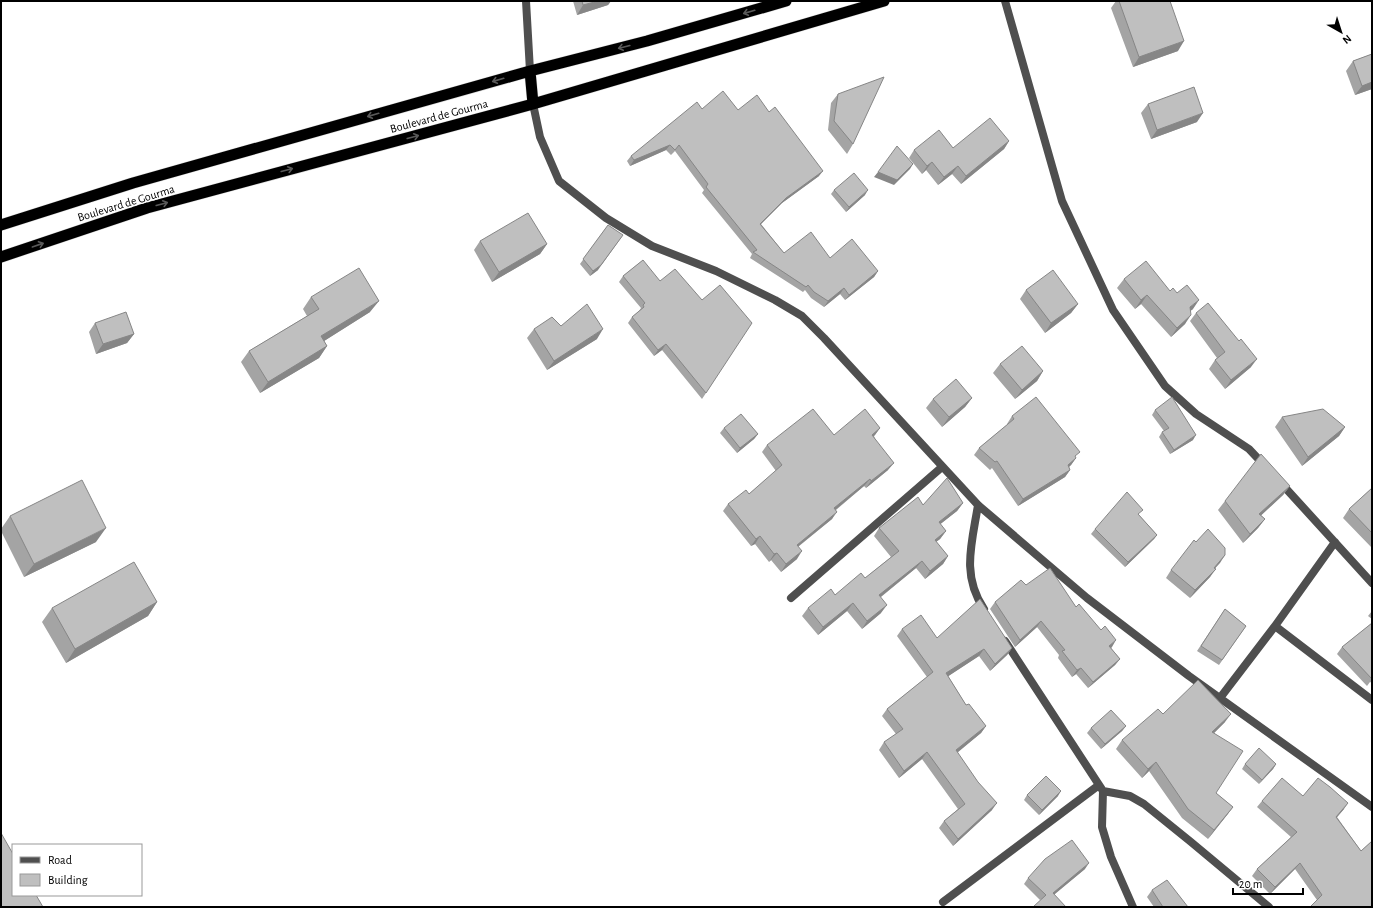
<svg xmlns="http://www.w3.org/2000/svg" width="1373" height="908" font-family="'Alegreya Sans',sans-serif">
<style>
.lines{fill:none;stroke-linecap:round;stroke-linejoin:round}
.trunk-casing{stroke:#dbdbdb;stroke-width:12}
.minor{stroke:#4f4f4f;stroke-width:8}
.trunk{stroke:#000;stroke-width:11}
.wall{fill:#a4a4a4}
.shaded-wall{fill:#868686}
.building{fill:#bfbfbf;stroke:#868686}
.oneway{stroke:#595959}
.labels{text-anchor:middle;dominant-baseline:central;stroke-width:3;stroke-linejoin:round;paint-order:stroke}
.street-label{font-size:12px;fill:#000;stroke:#fff}
</style>
<rect width="100%" height="100%" fill="#fff"/>
<g class="lines">
<g class="trunk-casing">
<path id="trunk" d="M530,71L533,104
M1,225L133,183L530,71L647,41L786,1
M1,257L147,208L533,104L884,1"/>
</g>
<path class="minor" d="M526,1L530,71
M1005,1L1062,201L1113,310L1165,386L1196,414L1249,449L1265,466
M533,104L540,137L559,181L606,218L652,246L716,271L775,300L802,316L824,338L978,505L1087,598L1189,676L1372,807
M1280,482L1372,583
M978,505C972,543 961,575 984,609
M791,598L942,467
M1275,626L1372,700
M1005,641L1103,791L1130,796L1144,804L1191,842L1269,907
M1220,698L1275,626L1335,542
M1103,791L1102,827L1111,857L1133,907
M943,902L1099,785"/>
<use href="#trunk" class="trunk"/>
</g>
<path class="wall" d="M573,1H611L608,5L577,15Z
M1116,1H1170L1178,51L1133,67L1111,8Z
M1372,54V89L1355,95L1346,71L1353,61Z
M838,94L853,144L847,154L828,130L831,103Z
M1148,104L1197,122L1151,139L1141,113Z
M702,109L738,110L819,176L782,203L761,224L784,253L830,258L878,271L874,277L845,300L840,294L824,307L811,298L805,290L803,292L750,258L752,254L702,193L704,190L675,151L671,155L666,150L630,166L627,161L631,156Z
M1009,141L1004,149L961,184L952,174L938,185L926,170L922,174L909,158L914,150L953,148Z
M834,190L865,195L846,212L831,194Z
M608,225L598,270L590,276L580,264Z
M480,241L547,244L540,254L492,282L474,250Z
M643,260L706,393L702,399L662,350L654,356L628,323L632,317L639,311L641,308L619,282L623,276Z
M1124,279L1170,291L1193,309L1190,311L1185,324L1171,337L1141,304L1135,309L1117,288Z
M1026,290L1078,304L1071,313L1045,333L1020,299Z
M311,297L370,312L324,341L327,346L319,358L260,393L241,362L249,351L307,316L303,309Z
M1196,313L1251,367L1225,389L1209,369L1215,360L1217,358L1190,321Z
M95,323L134,334L127,343L96,354L89,332Z
M561,326L597,339L547,370L527,338L534,329Z
M1000,364L1043,371L1037,381L1015,399L993,373Z
M972,398L965,407L942,427L926,408L933,399Z
M1155,410L1193,440L1170,454L1159,437L1162,432L1164,431L1152,415Z
M1012,416L1076,458L1071,465L1069,467L1070,470L1065,477L1018,506L992,468L990,470L974,455L979,448L1008,424H1007Z
M1282,417L1345,427L1339,436L1302,466L1275,427Z
M724,428L758,434L754,439L737,453L720,433Z
M880,428L874,436L888,470L866,488L864,486L836,510L832,519L798,547L797,559L781,572L771,560L769,562L755,544L751,546L723,511L728,504L749,494L776,471L762,452L767,445Z
M1290,486L1283,495L1261,515L1265,519L1258,528L1243,543L1218,510L1225,501Z
M1372,488V548L1343,518L1349,509Z
M963,503L957,511L940,524L946,531L940,539L936,542L948,556L943,564L925,579L916,568L881,597V613L862,629L847,611L818,635L802,616L808,608L835,595L865,578L891,557L874,536L879,528L923,505Z
M1139,515L1157,535L1154,539L1125,567L1091,534L1095,529Z
M10,516L96,542L24,577L1,531V529Z
M1225,555L1215,568L1210,577L1190,598L1166,578L1171,570Z
M1026,585L1076,607L1112,647L1111,648L1120,659L1115,665L1088,688L1076,674L1072,677L1058,658L1059,655L1037,627L1015,647L990,609L995,602Z
M157,602L148,616L66,663L42,622L52,608Z
M1225,609L1246,626L1219,665L1197,651Z
M1372,611V619L1368,616Z
M1372,623V683L1370,682L1367,686L1337,654L1342,647Z
M902,629L937,638L1012,648L1007,655L990,671L979,656L948,676L966,705L986,726L981,733L957,752L992,810L953,846L939,828L944,821L958,809L922,759L899,778L879,750L884,742L896,734L882,716L887,709L927,677L897,636Z
M1163,714L1225,722L1214,733L1216,793L1233,807L1227,815L1208,839L1182,818L1149,771L1142,778L1116,749L1122,740Z
M1126,726L1122,731L1101,749L1087,733L1091,728Z
M1245,764H1276L1273,769L1259,784L1242,769Z
M1027,795L1058,796L1039,815L1024,800Z
M1303,796L1344,809L1337,817L1361,851L1372,841L1317,900L1295,869L1270,894L1252,876L1257,869L1291,837L1257,807L1262,801Z
M1085,869L1054,894L1040,900L1024,884L1028,878Z
M1152,890L1188,907H1154L1147,897Z"/>
<path class="shaded-wall" d="M598,1H611L608,5L577,15L583,5Z
M1184,41L1178,51L1133,67L1139,57Z
M1372,82V89L1355,95L1362,86Z
M1203,113L1197,122L1151,139L1157,130Z
M1009,141L1004,149L961,184L966,176Z
M670,145L666,150L630,166L634,160Z
M932,162L926,170L922,174L927,166Z
M913,164L910,169L894,185L874,177L878,172Z
M958,166L952,174L938,185L944,177Z
M823,171L819,176L782,203L756,229L760,224L786,198Z
M868,190L865,195L846,212L849,207Z
M623,235L598,270L590,276L593,271Z
M547,244L540,254L492,282L499,272Z
M878,271L874,277L845,300L849,295Z
M844,288L840,294L824,307L828,301Z
M1147,295L1141,304L1135,309L1141,300Z
M1199,300L1193,309L1184,316L1190,307Z
M379,301L370,312L313,348L321,336Z
M1078,304L1071,313L1045,333L1051,323Z
M1191,315L1185,324L1171,337L1177,328Z
M603,329L597,339L547,370L554,361Z
M134,334L127,343L96,354L103,344Z
M666,344L662,350L654,356L658,350Z
M327,346L319,358L260,393L268,382Z
M1257,359L1251,367L1225,389L1231,380Z
M1043,371L1037,381L1015,399L1022,390Z
M972,398L965,407L942,427L949,417Z
M1345,427L1339,436L1302,466L1308,457Z
M880,428L875,435L867,442L872,435Z
M758,434L754,439L737,453L740,448Z
M1196,435L1193,440L1170,454L1174,450Z
M1076,458L1071,465L1063,472L1068,465Z
M894,463L888,470L866,488L871,481Z
M1070,470L1065,477L1018,506L1023,499Z
M870,479L864,486L829,515L834,508Z
M1290,486L1283,495L1253,523L1259,514Z
M963,503L957,511L933,530L939,522Z
M837,512L832,519L791,552L797,545Z
M1265,519L1258,528L1243,543L1250,534Z
M106,528L96,542L24,577L34,564Z
M946,531L940,539L929,547L935,540Z
M1157,535L1154,539L1125,567L1128,562Z
M760,536L755,544L751,546L756,539Z
M802,551L797,559L781,572L786,564Z
M777,553L771,560L769,562L774,554Z
M1225,555L1220,563L1208,576L1214,568Z
M948,556L943,564L925,579L930,571Z
M922,561L916,568L873,603L879,595Z
M1216,569L1210,577L1190,598L1195,590Z
M157,602L148,616L66,663L75,649Z
M853,603L847,611L818,635L823,627Z
M887,605L881,613L862,629L867,621Z
M1041,621L1037,627L1015,647L1020,640Z
M1116,640L1112,647L1104,653L1109,646Z
M1012,648L1007,655L990,671L995,664Z
M984,649L979,656L941,681L946,673Z
M1120,659L1115,665L1088,688L1093,682Z
M1081,668L1076,674L1072,677L1077,670Z
M1231,714L1225,722L1206,741L1212,732Z
M986,726L981,733L951,758L956,750Z
M1126,726L1122,731L1101,749L1105,744Z
M927,752L922,759L899,778L904,771Z
M1156,762L1149,771L1142,778L1148,769Z
M1276,764L1273,769L1259,784L1262,780Z
M1061,791L1058,796L1039,815L1042,810Z
M997,803L992,810L953,846L958,839Z
M1348,803L1344,809L1332,823L1336,817Z
M1233,807L1227,815L1208,839L1214,830Z
M1089,863L1085,869L1049,899L1053,893Z
M1300,863L1295,869L1270,894L1275,887Z"/>
<path class="building" d="M582,1H598L583,5Z
M1119,1H1170L1184,41L1139,57Z
M1372,54V82L1362,86L1353,61Z
M884,77L853,144L834,121L838,94Z
M1194,87L1203,113L1157,130L1148,104Z
M723,91L738,110L757,95L769,112L775,107L823,171L786,198L760,224L784,253L811,232L830,258L852,239L878,271L849,295L844,288L828,301L814,292L808,285L806,287L753,252L757,250L706,187L708,184L679,145L675,150L670,145L634,160L631,156L697,102L702,109Z
M990,118L1009,141L966,176L958,166L944,177L932,162L927,166L914,150L939,130L953,148Z
M897,146L913,164L897,180L878,172Z
M854,173L868,190L849,207L834,190Z
M528,213L547,244L499,272L480,241Z
M608,225L623,235L601,265L593,271L583,259Z
M643,260L660,281L675,269L702,300L720,285L752,323L706,393L666,344L658,350L632,317L644,307L643,305L645,303L623,276Z
M1146,261L1170,291L1173,288L1177,293L1187,285L1199,300L1190,307L1191,315L1177,328L1147,295L1141,300L1124,279Z
M359,268L379,301L321,336L327,346L268,382L249,351L319,309L311,297Z
M1053,270L1078,304L1051,323L1026,290Z
M1208,303L1239,341L1241,339L1257,359L1231,380L1215,360L1225,352L1196,313Z
M587,304L603,329L554,361L534,329L552,317L561,326Z
M126,312L134,334L103,344L95,323Z
M1022,346L1043,371L1022,390L1000,364Z
M956,379L972,398L949,417L933,399Z
M1036,397L1080,452L1075,456L1076,458L1068,465L1070,470L1023,499L997,461L995,462L979,448L1014,419L1012,416Z
M1172,397L1196,435L1174,450L1162,432L1169,428L1155,410Z
M813,409L834,435L865,409L880,428L872,435L894,463L871,481L870,479L834,508L837,512L797,545L802,551L786,564L777,553L774,554L760,536L756,539L728,504L746,490L749,494L782,465L767,445Z
M1323,409L1345,427L1308,457L1282,417Z
M741,414L758,434L740,448L724,428Z
M1261,454L1290,486L1259,514L1265,519L1250,534L1225,501Z
M947,478L963,503L939,522L946,531L935,540L948,556L930,571L922,561L879,595L887,605L867,621L853,603L823,627L808,608L831,589L835,595L861,573L865,578L899,551L879,528L918,497L923,505Z
M82,480L106,528L34,564L10,516Z
M1372,488V533L1349,509Z
M1127,492L1143,510L1138,514L1157,535L1128,562L1095,529Z
M1208,529L1225,548V555L1214,568L1216,569L1195,590L1171,570L1194,540L1196,542Z
M134,562L157,602L75,649L52,608Z
M1050,568L1076,607L1079,604L1101,630L1105,626L1116,640L1109,646L1120,659L1093,682L1081,668L1077,670L1062,651L1065,650L1041,621L1020,640L995,602L1021,580L1026,585Z
M980,599L1012,648L995,664L984,649L946,673L966,705L969,704L986,726L956,750L978,782L997,803L958,839L944,821L965,804L927,752L904,771L884,742L903,729L887,709L933,672L902,629L921,615L937,638Z
M1225,609L1246,626L1222,660L1201,646Z
M1372,623V679L1342,647Z
M1198,680L1231,714L1212,732L1243,751L1216,793L1233,807L1214,830L1188,809L1156,762L1148,769L1122,740L1158,709L1163,714Z
M1111,710L1126,726L1105,744L1091,728Z
M1259,748L1276,764L1262,780L1245,764Z
M1046,776L1061,791L1042,810L1027,795Z
M1282,778L1303,796L1318,778L1330,787L1348,803L1336,817L1361,851L1372,841V907H1310L1322,895L1300,863L1275,887L1257,869L1297,832L1262,801Z
M1,833L13,854V895H36L43,907H1Z
M1072,840L1089,863L1053,893L1066,907H1033L1046,895L1028,878L1045,859Z
M1167,880L1188,907H1163L1152,890Z"/>
<defs><path id="oneway-shaft" d="M-6 0H5M1.5-3L5.5 0L1.5 3" fill="none" stroke-width="1.6" stroke-linecap="round" stroke-linejoin="round"/></defs>
<g class="oneway">
<use href="#oneway-shaft" transform="translate(749 12) rotate(164)"/>
<use href="#oneway-shaft" transform="translate(624 47) rotate(166)"/>
<use href="#oneway-shaft" transform="translate(498 80) rotate(164)"/>
<use href="#oneway-shaft" transform="translate(373 115) rotate(164)"/>
<use href="#oneway-shaft" transform="translate(413 137) rotate(-15)"/>
<use href="#oneway-shaft" transform="translate(287 170) rotate(-15)"/>
<use href="#oneway-shaft" transform="translate(162 204) rotate(-15)"/>
<use href="#oneway-shaft" transform="translate(38 245) rotate(-19)"/>
</g>
<g class="labels">
<g class="street-label">
<text transform="translate(439 116) rotate(-15)">Boulevard de Gourma</text>
<text transform="translate(126 203) rotate(-17)">Boulevard de Gourma</text>
</g>
</g>
<rect width="1373" height="908" fill="none" stroke="#000000" stroke-width="4"/>
<rect x="12" y="844" width="130" height="52" fill="#ffffff" stroke="#999999"/>
<rect x="20" y="857" width="20" height="6" fill="#4f4f4f" stroke="#999999"/>
<text x="48" y="864" font-size="12" fill="#000000">Road</text>
<rect x="20" y="874" width="20" height="12" fill="#bfbfbf" stroke="#999999"/>
<text x="48" y="884" font-size="12" fill="#000000">Building</text>
<g transform="translate(1341 32) rotate(141)" stroke="#ffffff" stroke-width="3" paint-order="stroke">
<path d="M0-3L7 15L0 10L-7 15Z" fill="#000000"/>
<text y="-6" font-size="11" font-weight="bold" text-anchor="middle" fill="#000000">N</text>
</g>
<path d="M1233 888v6h70v-6" fill="none" stroke="#000000" stroke-width="2"/>
<text x="1239" y="888" font-size="12" fill="#000000" stroke="#ffffff" stroke-width="3" paint-order="stroke">20 m</text>
</svg>
